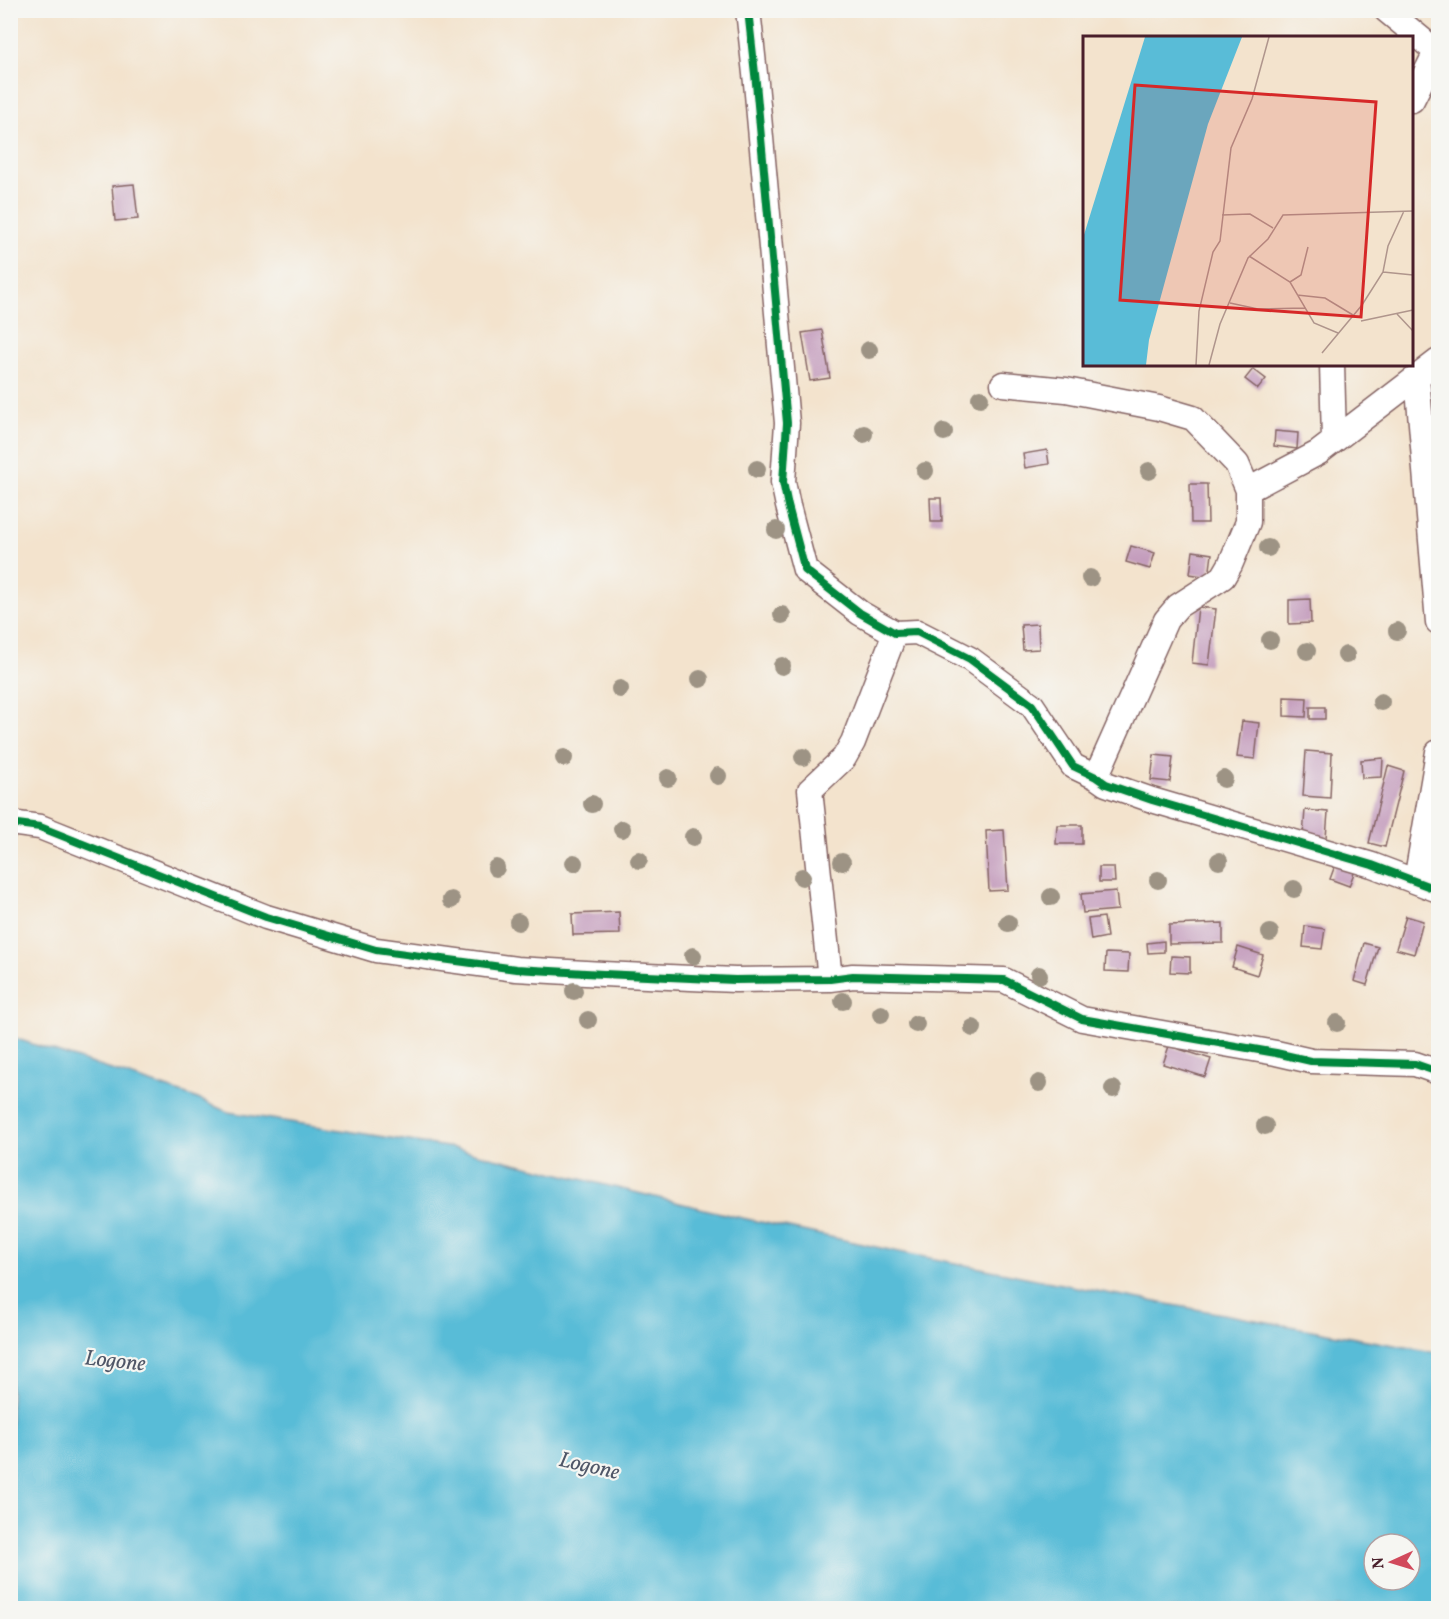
<svg xmlns="http://www.w3.org/2000/svg" width="1449" height="1619" font-family="Vollkorn,serif">
<style>
.water{fill:#59bcd7;stroke:#526e81;stroke-width:1.5;fill-rule:evenodd}
.building{fill:#c49dbd}
.lines{fill:none;stroke-linecap:round;stroke-linejoin:round}
.street-casing{stroke:#856464;stroke-width:27}
.street{stroke:#fff;stroke-width:24}
.cycleway-casing{stroke:#f6f6f2;stroke-width:11}
.cycleway{stroke:#00873e;stroke-width:8}
.tree{fill:#9d9384}
.labels{text-anchor:middle;dominant-baseline:central;stroke-width:4.5;stroke-linejoin:round;paint-order:stroke}
.water-label{font-size:22px;font-style:italic;fill:#4f5667;stroke:#f6f6f2}
.inset-road{fill:none;stroke:#af958c;stroke-width:1.5}
.view{fill:#d62828;fill-opacity:0.15;stroke:#d62828;stroke-width:3}
.inset-edge{fill:none;stroke:#4a1f2b;stroke-width:3}
</style>
<rect width="100%" height="100%" fill="#f6f6f2"/>
<filter id="ink" filterUnits="userSpaceOnUse"><feTurbulence type="fractalNoise" baseFrequency=".0167" numOctaves="2"/><feDisplacementMap in="SourceGraphic" scale="12" xChannelSelector="R" yChannelSelector="G"/><feConvolveMatrix kernelMatrix="1 2 1 2 8 2 1 2 1" color-interpolation-filters="sRGB"/></filter>
<filter id="wash" filterUnits="userSpaceOnUse"><feTurbulence type="fractalNoise" baseFrequency=".008" numOctaves="4" result="noise"/><feDisplacementMap in="SourceGraphic" scale="24" xChannelSelector="R" yChannelSelector="G"/><feGaussianBlur stdDeviation="1.35" result="paint"/><feColorMatrix in="noise" values="0 0 0 0 0 0 0 0 0 0 0 0 0 0 0 0 0 1.4 0 .05"/><feComposite in="paint" operator="in"/></filter>
<g filter="url(#wash)">
<rect width="100%" height="100%" fill="#f3e3cd"/>
<path class="water" d="M11,1037L193,1097L228,1112L453,1148L733,1216L899,1252L1112,1294L1438,1353V1608H11ZM1374,1544H1410V1580H1374Z"/>
<g id="blocks">
<path class="building" d="M134,184L138,219L115,221L112,186Z
M822,330L830,378L810,381L802,333Z
M1253,369L1266,379L1258,389L1245,379Z
M1275,431L1298,433L1297,449L1274,446Z
M1047,450L1049,464L1025,468L1023,454Z
M1190,484H1207L1208,523H1191Z
M930,498H941L942,522H931Z
M1131,546L1155,553L1150,569L1126,562Z
M1193,551L1212,554L1209,577L1190,574Z
M1310,599L1311,623L1289,624V600Z
M1198,607L1216,609L1209,665L1192,663Z
M1038,624L1039,649L1023,650L1021,625Z
M1284,697L1307,698L1306,717L1284,716Z
M1310,707H1325V719H1310Z
M1242,721L1259,723L1255,759L1237,757Z
M1306,751L1332,753L1330,798L1303,796Z
M1154,755L1173,757L1170,782L1151,780Z
M1383,758L1382,777L1362,778L1361,760Z
M1388,766L1404,771L1385,847L1369,843Z
M1305,810L1328,812L1326,838L1303,836Z
M1057,825H1082V844H1056Z
M1004,830L1008,890L989,891L986,831Z
M1337,860L1356,868L1349,886L1330,879Z
M1099,867H1114L1115,882H1099Z
M1116,891L1118,910L1083,913L1081,894Z
M619,912L620,934L573,935L572,914Z
M1406,916L1423,921L1414,954L1396,949Z
M1104,917L1107,937L1091,940L1088,919Z
M1223,923V943L1169,944V925Z
M1305,926L1325,929L1322,949L1303,947Z
M1164,941V952L1148,953L1147,943Z
M1364,943L1378,947L1367,985L1354,981Z
M1238,947L1263,955L1257,975L1232,967Z
M1106,953L1129,954L1128,972L1105,971Z
M1171,956L1190,957V973L1170,972Z
M1169,1046L1211,1059L1205,1077L1163,1064Z"/>
</g>
</g>
<g filter="url(#ink)">
<use href="#blocks" fill-opacity="0" stroke="#856464" stroke-width="1.5"/>
<g class="lines">
<g class="street-casing">
<path id="street" d="M748,10L756,83L787,423L783,482L788,506L805,570L860,613L895,633L917,632L970,659L1032,705L1073,766L1096,777L1106,784L1152,800L1372,865L1438,890
M1386,10L1438,53
M1412,100L1436,52
M1332,364L1334,440
M1417,377L1438,622
M1003,384L1066,390L1159,408L1193,418L1237,464L1248,490
M1096,777L1166,620L1178,606L1223,577L1230,565L1248,522V490L1318,453L1438,361
M10,823L40,827L266,917L376,950L516,969L603,974L735,980L830,979L853,976L1004,980L1082,1019L1276,1053L1311,1061L1415,1064L1438,1072
M1416,881L1438,752
M830,979L810,790L844,758L853,742L895,633"/>
</g>
<use href="#street" class="street"/>
<g class="cycleway-casing">
<path id="cycleway" d="M748,10L756,83L787,423L783,482L788,506L805,570L860,613L895,633L917,632L970,659L1032,705L1073,766L1096,777L1106,784L1152,800L1372,865L1438,890
M10,823L40,827L266,917L376,950L516,969L603,974L735,980L830,979L853,976L1004,980L1082,1019L1276,1053L1311,1061L1415,1064L1438,1072"/>
</g>
<use href="#cycleway" class="cycleway"/>
</g>
<g class="tree">
<circle cx="869" cy="350" r="9"/>
<circle cx="980" cy="398" r="9"/>
<circle cx="944" cy="432" r="9"/>
<circle cx="864" cy="434" r="9"/>
<circle cx="757" cy="469" r="9"/>
<circle cx="925" cy="471" r="9"/>
<circle cx="1149" cy="471" r="9"/>
<circle cx="776" cy="530" r="9"/>
<circle cx="1268" cy="548" r="9"/>
<circle cx="1090" cy="578" r="9"/>
<circle cx="782" cy="615" r="9"/>
<circle cx="1397" cy="631" r="9"/>
<circle cx="1270" cy="640" r="9"/>
<circle cx="1307" cy="651" r="9"/>
<circle cx="1346" cy="655" r="9"/>
<circle cx="782" cy="666" r="9"/>
<circle cx="700" cy="679" r="9"/>
<circle cx="620" cy="689" r="9"/>
<circle cx="1381" cy="702" r="9"/>
<circle cx="803" cy="757" r="9"/>
<circle cx="564" cy="758" r="9"/>
<circle cx="718" cy="776" r="9"/>
<circle cx="668" cy="778" r="9"/>
<circle cx="1224" cy="779" r="9"/>
<circle cx="592" cy="804" r="9"/>
<circle cx="622" cy="829" r="9"/>
<circle cx="693" cy="837" r="9"/>
<circle cx="639" cy="860" r="9"/>
<circle cx="1219" cy="861" r="9"/>
<circle cx="842" cy="862" r="9"/>
<circle cx="574" cy="863" r="9"/>
<circle cx="496" cy="868" r="9"/>
<circle cx="802" cy="877" r="9"/>
<circle cx="1158" cy="880" r="9"/>
<circle cx="1294" cy="889" r="9"/>
<circle cx="1051" cy="897" r="9"/>
<circle cx="451" cy="900" r="9"/>
<circle cx="518" cy="922" r="9"/>
<circle cx="1008" cy="923" r="9"/>
<circle cx="1270" cy="933" r="9"/>
<circle cx="693" cy="956" r="9"/>
<circle cx="1039" cy="975" r="9"/>
<circle cx="574" cy="991" r="9"/>
<circle cx="843" cy="1001" r="9"/>
<circle cx="881" cy="1014" r="9"/>
<circle cx="588" cy="1020" r="9"/>
<circle cx="1337" cy="1023" r="9"/>
<circle cx="916" cy="1024" r="9"/>
<circle cx="973" cy="1028" r="9"/>
<circle cx="1039" cy="1083" r="9"/>
<circle cx="1113" cy="1089" r="9"/>
<circle cx="1265" cy="1126" r="9"/>
</g>
</g>
<g class="labels">
<g class="water-label">
<text transform="translate(115 1362) rotate(6)">Logone</text>
<text transform="translate(589 1467) rotate(13)">Logone</text>
</g>
</g>
<g transform="translate(1083 36)">
<rect width="330" height="330" fill="#f3e3cd"/>
<path d="M62,1H159L125,88L66,304L63,329H0V202Z" fill="#59bcd7"/>
<path class="inset-road" d="M139,179L167,178L190,192M166,220L207,246L231,287L255,297M300,236L330,239M207,246L218,239L225,211M214,259L242,262L270,279M147,267L175,273L222,272M314,278L330,295M278,285L330,274M239,317L279,269L300,236L305,210L321,175M113,329L116,275L130,216L137,205L148,112L169,63L186,1M126,329L137,288L165,222L185,203L200,179L330,175"/>
<path class="view" d="M52,49L293,66L278,281L37,264Z"/>
<rect width="330" height="330" class="inset-edge"/>
</g>
<rect width="1449" height="1619" fill="none" stroke="#f6f6f2" stroke-width="36"/>
<g transform="translate(1392 1562) rotate(266)"><circle r="28" fill="#f6f6f2" stroke="#b1a0a2" stroke-width="1.5"/>
<path d="M0-4.5L10 22L0 15L-10 22Z" fill="#d1495b"/>
<text y="-9" font-size="16" font-weight="bold" text-anchor="middle" fill="#4a1f2b">N</text>
</g>
</svg>
